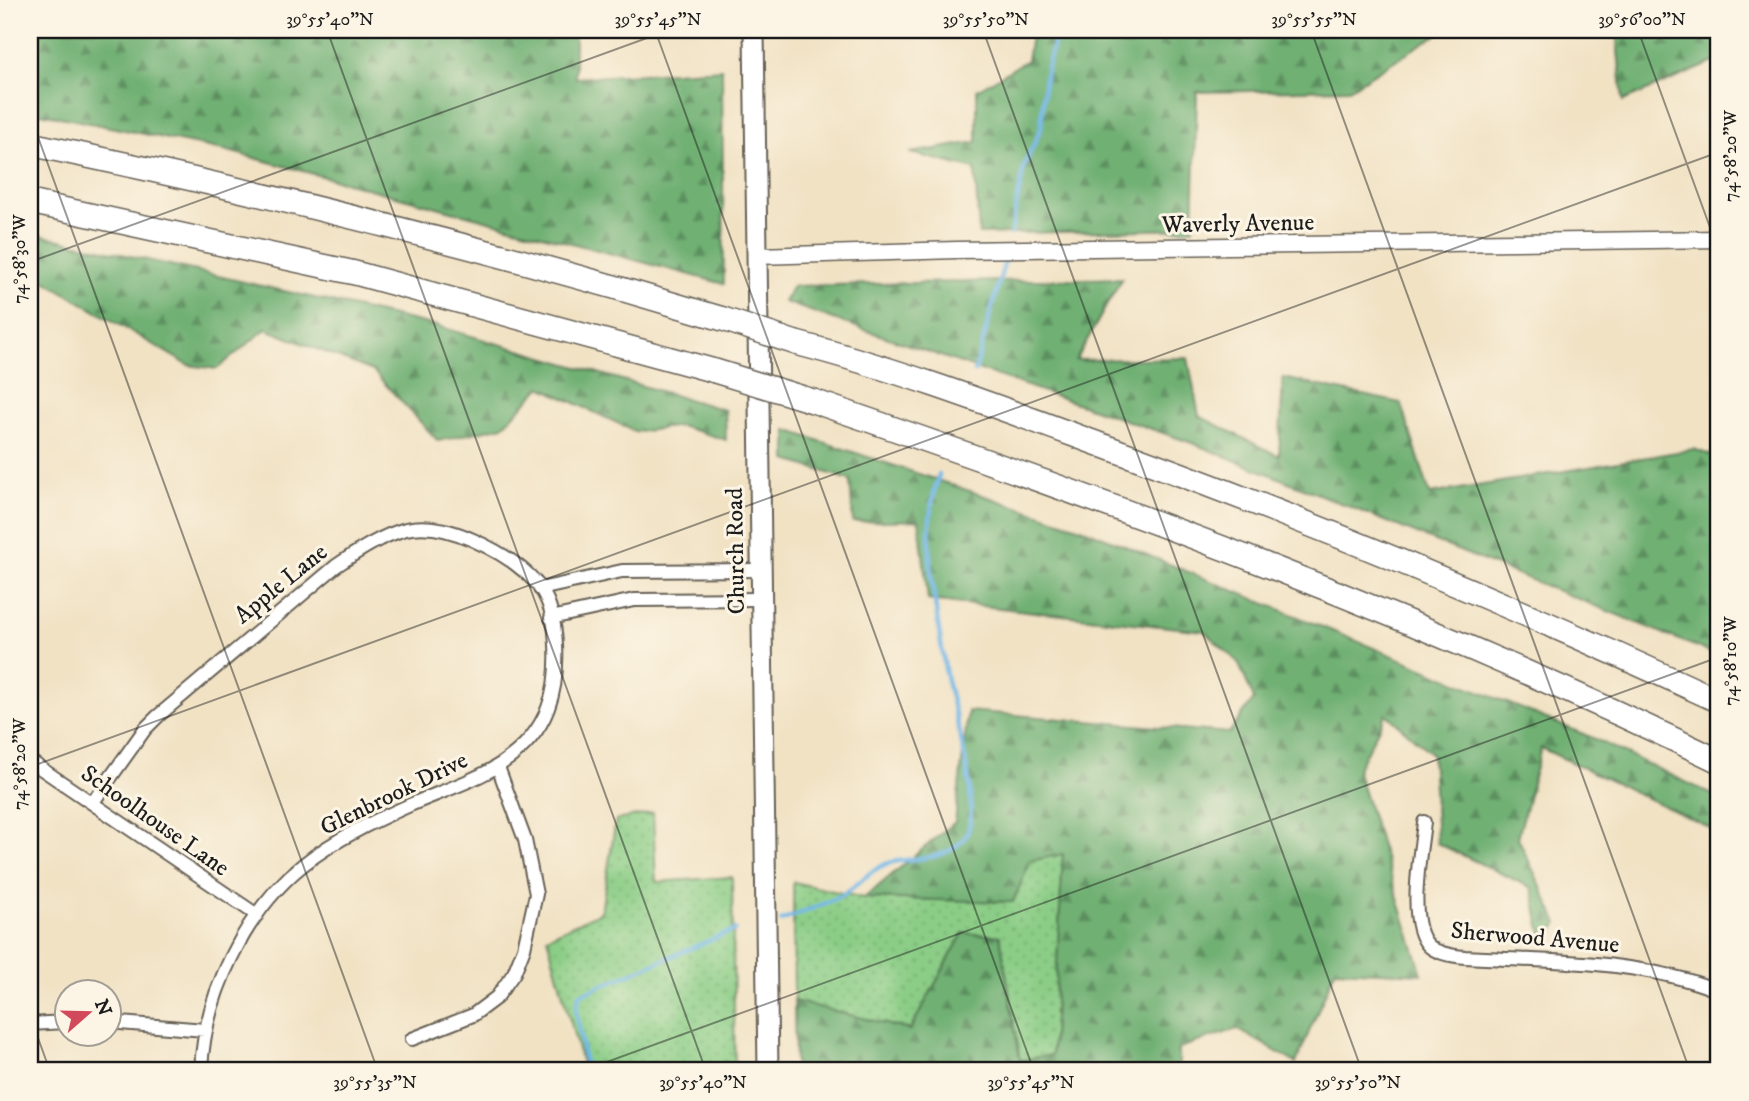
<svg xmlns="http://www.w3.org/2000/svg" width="1749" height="1101" font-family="'IM FELL DW Pica',serif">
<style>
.grass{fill:url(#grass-dots);stroke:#547451;stroke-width:2}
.forest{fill:url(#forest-firs);stroke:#466648;stroke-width:2}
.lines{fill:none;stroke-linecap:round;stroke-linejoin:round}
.stream{stroke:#6fb6e6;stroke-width:4.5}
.minor-casing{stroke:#676157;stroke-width:16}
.tertiary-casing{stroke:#676157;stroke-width:19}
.primary-casing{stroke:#676157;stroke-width:23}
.motorway-casing{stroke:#676157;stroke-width:26}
.minor{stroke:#fff;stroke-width:12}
.tertiary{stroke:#fff;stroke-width:16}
.primary{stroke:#fff;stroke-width:19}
.motorway{stroke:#fff;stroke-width:23}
.motorway-bridge-casing{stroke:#676157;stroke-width:26;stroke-linecap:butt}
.motorway-bridge{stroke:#fff;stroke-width:23}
.ticks{fill:none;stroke:#1c1c1c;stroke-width:2;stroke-opacity:0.45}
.labels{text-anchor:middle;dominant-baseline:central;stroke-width:6;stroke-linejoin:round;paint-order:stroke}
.street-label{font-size:24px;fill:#1c1c1c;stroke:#fcf5e5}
.neatline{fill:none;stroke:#1c1c1c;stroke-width:2.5}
.ticks-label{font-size:18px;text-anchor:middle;fill:#1c1c1c}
</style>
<defs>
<pattern id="grass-dots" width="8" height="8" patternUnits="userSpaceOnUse" patternTransform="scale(1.75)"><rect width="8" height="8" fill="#8bcd86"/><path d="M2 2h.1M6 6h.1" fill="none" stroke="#77af73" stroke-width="1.8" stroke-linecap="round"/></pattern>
<pattern id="forest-firs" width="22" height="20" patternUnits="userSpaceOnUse" patternTransform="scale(1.75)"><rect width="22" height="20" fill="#70b073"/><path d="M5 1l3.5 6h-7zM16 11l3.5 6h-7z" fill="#5b8e5e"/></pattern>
</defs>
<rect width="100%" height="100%" fill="#fcf5e5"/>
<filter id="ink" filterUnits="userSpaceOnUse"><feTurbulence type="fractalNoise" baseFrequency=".0143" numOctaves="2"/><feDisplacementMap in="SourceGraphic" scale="14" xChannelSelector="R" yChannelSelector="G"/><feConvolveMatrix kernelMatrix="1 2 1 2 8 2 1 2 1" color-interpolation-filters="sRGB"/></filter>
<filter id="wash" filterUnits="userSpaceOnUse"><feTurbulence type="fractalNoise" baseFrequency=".00686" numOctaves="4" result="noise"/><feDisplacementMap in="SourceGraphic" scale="28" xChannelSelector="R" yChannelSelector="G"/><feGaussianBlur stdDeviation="1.57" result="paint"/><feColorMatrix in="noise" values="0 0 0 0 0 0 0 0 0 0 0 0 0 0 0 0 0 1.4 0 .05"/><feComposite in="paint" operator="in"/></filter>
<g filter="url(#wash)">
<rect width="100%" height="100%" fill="#f1e2c4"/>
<path class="grass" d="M653,813L656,882L732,877L735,1071H584L547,937L601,912L616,820Z
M1063,853L1052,1055L1020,1060L1000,936L963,933L910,1030L794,1001L793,882L864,898L1013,902L1030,861Z"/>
<path class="forest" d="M30,30H575V78L722,69L724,284L228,151L30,111Z
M1032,30H1444L1349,89L1197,92L1193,229L979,234L975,169L910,153L977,142V90L1027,60Z
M1616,30H1719V60L1623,101Z
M30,233L437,326L725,410L726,440L680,426L636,432L541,387L503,426L438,441L373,371L266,329L217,369L188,365L38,277L30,279Z
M1122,278L1076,360L1188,358L1199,416L1279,456L1283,378L1401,403L1430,494L1694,449L1719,458V656L1192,443L784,302L793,286Z
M787,430L1084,529L1593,738L1719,798V832L1541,748L1518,838L1558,923L1544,944L1532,888L1437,843L1432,754L1386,714L1357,770L1422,974L1335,970L1296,1063L1237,1029L1179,1048V1071H795L794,1001L910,1030L963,933L1000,936L1020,1060L1052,1055L1063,854L1030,861L1013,902L864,898L955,822L968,711L1229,733L1254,699L1238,662L1204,631L928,600L919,520L853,522L850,480L787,460Z"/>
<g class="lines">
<path class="stream" d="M1011,234L1024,166L1041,128L1045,75L1057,30
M975,371L1005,260
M781,921C800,913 821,906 840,896C859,886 870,867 893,862C919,857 942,861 962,841C987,816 952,709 946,675C941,644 936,612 932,580C928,545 927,509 939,475
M586,1071L576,1010L579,995L735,930"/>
</g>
</g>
<g filter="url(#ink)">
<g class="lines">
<g class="minor-casing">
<path id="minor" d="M540,589L622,571L761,570
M551,618L634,600L761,599
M30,761L257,915
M93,802L145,729L158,716L336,566C358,551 381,536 406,529C428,524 453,531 473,540C498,551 524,566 541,589C560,617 560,677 548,708C526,767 463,782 410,805C374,821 336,839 304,864C245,911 204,996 201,1071
M1424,822C1421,851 1406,924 1429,946C1438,954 1453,956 1465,957C1551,962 1638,959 1719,991
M108,1022L205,1030
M30,1024L66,1022
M412,1039L473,1015L497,997L514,973L524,948L536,894L525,840L498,767"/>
</g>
<g class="tertiary-casing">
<path id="tertiary" d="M757,256L957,250L1719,239"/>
</g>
<g class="primary-casing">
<path id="primary" d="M754,30L768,1071"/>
</g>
<g class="motorway-casing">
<path id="motorway" d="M30,144C264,192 494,250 723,319
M30,202L355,273L715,371
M796,343C897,369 995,406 1093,442C1306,519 1514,606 1719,701
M813,401C1122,506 1426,619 1719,761"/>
</g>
<use href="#minor" class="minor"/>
<use href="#tertiary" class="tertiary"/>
<use href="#primary" class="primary"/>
<use href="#motorway" class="motorway"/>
<g class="motorway-bridge-casing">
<path id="motorway-bridge" d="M723,319L796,343
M715,371L813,401"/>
</g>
<use href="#motorway-bridge" class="motorway-bridge"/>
</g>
</g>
<path class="ticks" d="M327,30L706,1071M655,30L1034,1071M983,30L1362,1071M1311,30L1690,1071M1638,30L1719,252M30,115L378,1071M30,262L669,30M30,767L1719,152M30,1016L50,1071M582,1071L1719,657"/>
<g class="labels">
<g class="street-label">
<text transform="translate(1238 224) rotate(-1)">Waverly Avenue</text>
<text transform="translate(736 551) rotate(-91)">Church Road</text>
<text transform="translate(281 584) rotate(-39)">Apple Lane</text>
<text transform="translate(394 794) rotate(-26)">Glenbrook Drive</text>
<text transform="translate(155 821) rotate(35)">Schoolhouse Lane</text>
<text transform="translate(1535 938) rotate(5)">Sherwood Avenue</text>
</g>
</g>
<rect width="1749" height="1101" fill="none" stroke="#fcf5e5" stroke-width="77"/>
<g transform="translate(88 1013) rotate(70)"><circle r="33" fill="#fcf5e5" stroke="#a29e95" stroke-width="2"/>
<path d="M0-5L12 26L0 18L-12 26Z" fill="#d1495b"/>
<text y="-10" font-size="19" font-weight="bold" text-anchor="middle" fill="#1c1c1c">N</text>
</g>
<rect x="38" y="38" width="1672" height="1024" class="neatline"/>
<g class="ticks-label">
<text x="330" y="25">39°55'40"N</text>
<text x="658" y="25">39°55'45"N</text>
<text x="986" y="25">39°55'50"N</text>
<text x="1314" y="25">39°55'55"N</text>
<text x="1642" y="25">39°56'00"N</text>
<text transform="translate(1730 156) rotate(-90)" y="6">74°58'20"W</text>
<text transform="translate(19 259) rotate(-90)" y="6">74°58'30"W</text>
<text transform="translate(1730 661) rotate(-90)" y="6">74°58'10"W</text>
<text transform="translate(19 764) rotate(-90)" y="6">74°58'20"W</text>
<text x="375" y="1088">39°55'35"N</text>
<text x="703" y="1088">39°55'40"N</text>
<text x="1031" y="1088">39°55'45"N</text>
<text x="1358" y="1088">39°55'50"N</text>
</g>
</svg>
